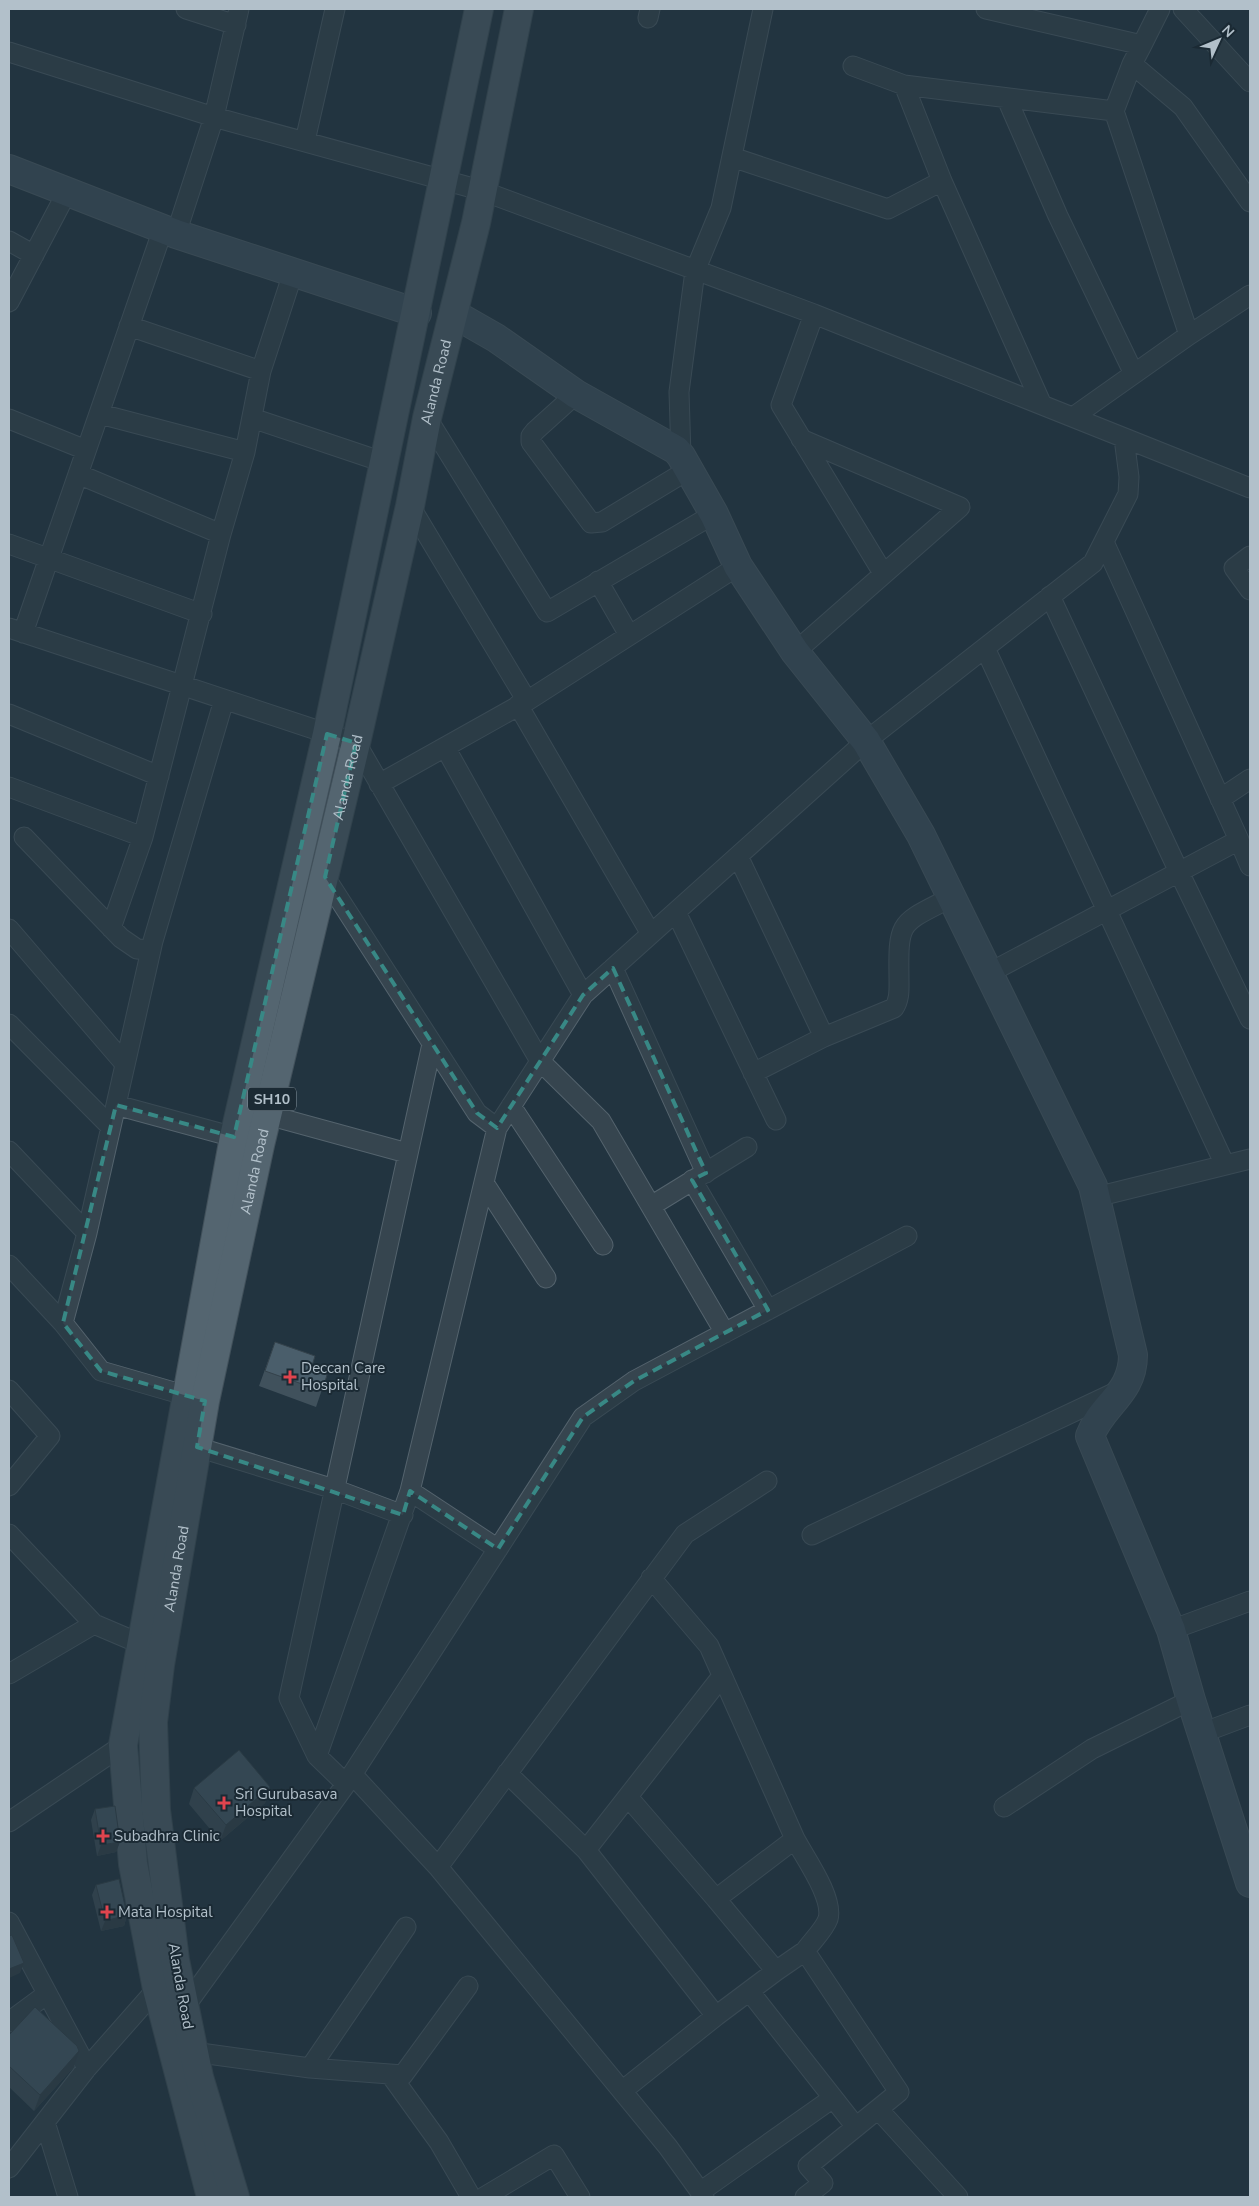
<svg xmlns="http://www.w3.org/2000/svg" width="1259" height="2206" font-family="'Nunito Sans',sans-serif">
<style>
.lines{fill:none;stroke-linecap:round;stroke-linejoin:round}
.street-casing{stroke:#54636d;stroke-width:21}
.secondary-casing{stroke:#54636d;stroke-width:30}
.primary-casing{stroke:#42515b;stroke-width:30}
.street{stroke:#36454f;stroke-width:19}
.secondary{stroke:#445563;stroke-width:28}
.primary{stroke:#546570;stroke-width:28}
.wall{fill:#40515c}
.shaded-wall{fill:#34424b}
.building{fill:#4a5e6b;stroke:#34424b}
.marked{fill:none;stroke:#388885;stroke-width:4;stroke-dasharray:10 6;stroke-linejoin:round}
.health-dot{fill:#e0444e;stroke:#1b2a34;stroke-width:2}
.labels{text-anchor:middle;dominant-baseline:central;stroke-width:4;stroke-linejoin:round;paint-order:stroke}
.shield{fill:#1b2a34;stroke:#85939d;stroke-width:1}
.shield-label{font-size:14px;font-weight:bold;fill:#b2c0ca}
.street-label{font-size:15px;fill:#b2c0ca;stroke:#1b2a34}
.poi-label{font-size:15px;fill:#b2c0ca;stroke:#1b2a34;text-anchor:start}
</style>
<rect width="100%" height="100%" fill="#223440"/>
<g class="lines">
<g class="street-casing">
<path id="street" d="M186,9L236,25
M986,9L1142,45L1160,9
M1183,9L1250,82
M648,18L650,9
M1142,45L1132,64L1183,107L1250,202
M9,52L214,117L480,190L814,314L1250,488
M1132,64L1114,111L1189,335
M853,66L904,85
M1007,99L1058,216L1134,374
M305,141L335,9
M732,157L888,209L942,181
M176,234L214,117L239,9
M9,241L34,255
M9,302L67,192
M814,314L781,405L883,573
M129,326L261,371
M576,394L535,431L531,436V442L591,523L602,522L688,470
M1042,405L942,181L904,85L1114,111
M100,414L245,452
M1073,417L1189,335L1250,295
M252,418L383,462
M427,418L547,612L714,514
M9,419L86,450
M681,456L679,392L695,271L721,208L763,9
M78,474L221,534
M1104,542L1239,840
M9,544L202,614
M1250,556L1234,568L1250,590
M598,581L629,635
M1050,596L1179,872L1250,1019
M9,628L356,743L540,1061L601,1121L725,1333
M23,633L163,229
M985,648L1225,1165
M795,652L960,507L801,439
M527,701L738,566
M518,705L651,934
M9,714L159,776
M445,747L583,995
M379,784L527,701L410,506
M9,787L143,837L221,534L245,452L261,371L293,273
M1220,799L1250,779
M24,837L121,938L137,949L151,950
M738,856L824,1037L753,1073
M325,877L477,1113L497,1128
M676,912L776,1120
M111,928L143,837
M9,929L125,1064
M613,968L706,1173
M989,973L1239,840L1250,866
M9,1024L111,1127
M824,1037L894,1008C900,999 899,989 899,978C898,919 900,924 952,897
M116,1105L234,1137
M511,1106L603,1245
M268,1115L407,1153
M9,1151L87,1233
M692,1180L768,1310
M484,1183L546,1278
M1096,1197L1250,1159
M651,1206L747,1147
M9,1265L63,1323
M9,1390L50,1436L9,1486
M198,1399L101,1371L63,1323L87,1233L153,941L224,700
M197,1447L334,1489L403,1515
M410,1491L498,1549
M9,1534L94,1624L141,1644L149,1652
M812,1535L1118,1391
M651,1578L709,1646L795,1839L716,1899L776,1971L805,1951L899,2092L808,2166L823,2183L805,2197
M1171,1630L1250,1601
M9,1674L94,1624
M722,1676L586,1850L716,2016L776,1971
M1202,1733L1250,1715
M317,1756L289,1698L432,1044
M507,1773L586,1850
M352,1774L438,1867L685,1534L767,1481
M346,1784L583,1417L634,1381L907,1236
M628,1797L716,1899
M1004,1807L1092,1749L1191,1700
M9,1822L123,1745
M795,1839C805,1858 834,1898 828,1919C824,1930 812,1941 805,1951
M438,1867L668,2147L704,2197
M9,1922L87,2068
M750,1992L856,2127
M181,2012L346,1784L317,1756L410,1491L497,1128L583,995L866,741L1093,563L1128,494L1129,477L1124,438
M9,2022L47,1994
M193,2052L310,2068L403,2075L468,1986
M310,2068L406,1927
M390,2074L439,2142L471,2197
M622,2091L716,2016
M878,2109L958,2197
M45,2122L68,2197
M9,2168L87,2068L162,1983
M700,2192L833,2098
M484,2197L554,2155L580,2197"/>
</g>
<g class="secondary-casing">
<path id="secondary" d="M9,169L176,234L417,313
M454,314L496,338L576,394L676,450L681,456L714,514L738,566L795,652L866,741L921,835L1093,1186L1133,1355C1133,1394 1102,1404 1090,1436L1171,1630L1191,1700L1250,1883"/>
</g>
<g class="primary-casing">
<g id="primary">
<path d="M211,2197L157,1989L133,1864L123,1745L234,1137L327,734L479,9"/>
<path id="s1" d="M235,2197L199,2077L175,1960L156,1810L153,1722L160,1665L205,1401L260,1145L356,743L410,506L427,418L476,223L519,9"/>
</g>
</g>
<use href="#street" class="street"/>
<use href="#secondary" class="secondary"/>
<use href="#primary" class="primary"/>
</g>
<path class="wall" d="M275,1342L311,1369L327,1375L316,1407L259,1386Z
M270,1787L265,1803L220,1841L189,1804L194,1788Z
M95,1809L120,1842L116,1852L97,1856L91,1820Z
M96,1885L127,1915L124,1926L101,1931L92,1895Z
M9,2035L74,2067L34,2111L9,2087Z"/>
<path class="shaded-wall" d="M270,1787L265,1803L220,1841L226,1825Z
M120,1842L116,1852L97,1856L101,1845Z
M127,1915L124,1926L101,1931L105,1921Z
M24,1963L20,1973L9,1978V1969Z
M79,2051L74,2067L34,2111L40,2095Z"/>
<path class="building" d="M275,1342L315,1356L311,1369L327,1375L322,1391L265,1371Z
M239,1750L270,1787L226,1825L194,1788Z
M115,1806L120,1842L101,1845L95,1809Z
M119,1879L127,1915L105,1921L96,1885Z
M12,1935L24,1963L9,1969V1936Z
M35,2007L77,2046L79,2051L40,2095L9,2066V2035Z"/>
<path d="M0 0H1259V2206H0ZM327,734L356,743L325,877L477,1113L497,1128L583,995L613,968L706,1173L692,1180L768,1310L634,1381L583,1417L498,1549L410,1491L403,1515L197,1447L205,1401L101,1371L63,1323L116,1105L234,1137Z" fill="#223440" fill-opacity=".55" fill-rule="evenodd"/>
<path class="marked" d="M327,734L356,743L325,877L477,1113L497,1128L583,995L613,968L706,1173L692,1180L768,1310L634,1381L583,1417L498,1549L410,1491L403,1515L197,1447L205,1401L101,1371L63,1323L116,1105L234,1137Z"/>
<g class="health-dot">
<path d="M287.5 1369.5h5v5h5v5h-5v5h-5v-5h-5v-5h5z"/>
<path d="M221.5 1795.5h5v5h5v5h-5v5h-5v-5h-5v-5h5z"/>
<path d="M100.5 1828.5h5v5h5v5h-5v5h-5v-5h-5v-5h5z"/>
<path d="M104.5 1904.5h5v5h5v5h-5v5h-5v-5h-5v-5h5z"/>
</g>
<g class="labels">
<rect class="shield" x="248" y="1087.5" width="48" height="23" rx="4"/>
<g class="shield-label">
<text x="272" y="1099">SH10</text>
</g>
<g class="street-label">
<text stroke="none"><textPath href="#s1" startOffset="1854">Alanda Road</textPath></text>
<text stroke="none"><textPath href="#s1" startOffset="1449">Alanda Road</textPath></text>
<text stroke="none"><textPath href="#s1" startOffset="1044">Alanda Road</textPath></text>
<text stroke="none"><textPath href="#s1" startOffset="639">Alanda Road</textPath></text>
<text transform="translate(181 1986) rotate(80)">Alanda Road</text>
</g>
<g class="poi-label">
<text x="301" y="1368">Deccan Care<tspan x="301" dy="17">Hospital</tspan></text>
<text x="235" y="1794">Sri Gurubasava<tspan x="235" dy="17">Hospital</tspan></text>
<text x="114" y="1836">Subadhra Clinic</text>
<text x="118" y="1912">Mata Hospital</text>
</g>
</g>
<rect width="1259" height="2206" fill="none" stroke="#b2c0ca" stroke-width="20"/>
<g transform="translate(1219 40) rotate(46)" stroke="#1b2a34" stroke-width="4" paint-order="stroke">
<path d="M0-4L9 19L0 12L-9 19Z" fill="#b2c0ca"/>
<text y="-8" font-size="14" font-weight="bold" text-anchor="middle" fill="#b2c0ca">N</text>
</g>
</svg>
